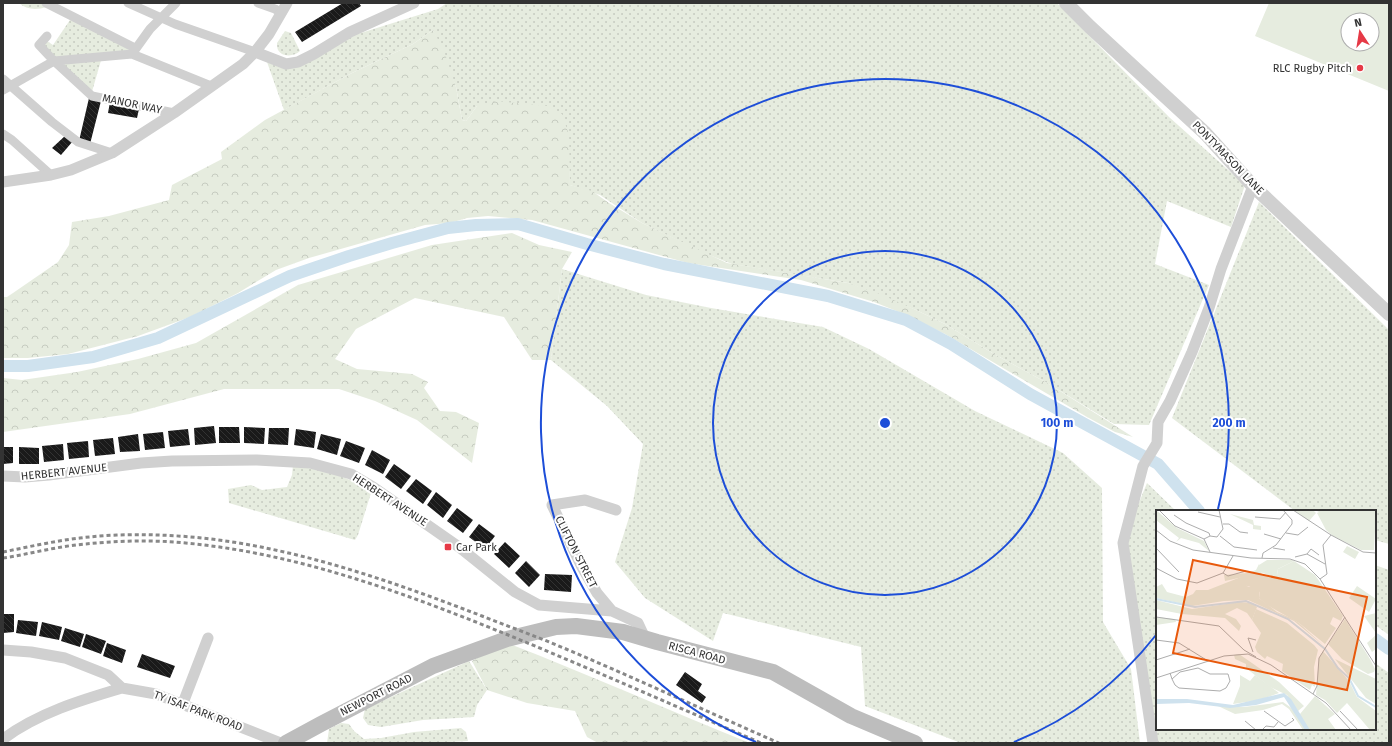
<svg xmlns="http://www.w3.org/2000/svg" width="1392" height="746" font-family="'Fira Sans',sans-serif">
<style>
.grass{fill:url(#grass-dots)}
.forest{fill:url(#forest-crowns)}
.pitch{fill:#e6ecdf;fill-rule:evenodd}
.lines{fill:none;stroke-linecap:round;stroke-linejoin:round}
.canal{stroke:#cfe2ee;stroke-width:12}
.building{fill:url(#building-back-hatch)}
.pedestrian{stroke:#d0d0d0;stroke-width:9}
.minor{stroke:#d0d0d0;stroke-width:11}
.tertiary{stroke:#d0d0d0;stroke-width:14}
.secondary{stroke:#bdbdbd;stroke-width:16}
.rail{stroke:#888;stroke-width:3;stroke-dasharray:4 3;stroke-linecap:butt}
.ring{fill:none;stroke:#1d4ed8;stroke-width:2}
.poi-dot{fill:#e63946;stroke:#fff;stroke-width:1.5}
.labels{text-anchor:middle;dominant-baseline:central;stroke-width:4;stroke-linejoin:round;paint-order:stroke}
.poi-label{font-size:11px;fill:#333;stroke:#fff;text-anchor:end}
.street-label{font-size:11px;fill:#333;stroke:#fff}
.inset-river{fill:none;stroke:#cfe2ee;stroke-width:2}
.inset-road{fill:none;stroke:#adadad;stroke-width:1}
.view{fill:#e8590c;fill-opacity:0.15;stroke:#e8590c;stroke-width:2}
.inset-edge{fill:none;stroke:#333;stroke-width:2}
.centre{fill:#1d4ed8;stroke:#fff;stroke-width:2}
.ring-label{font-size:12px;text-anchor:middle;font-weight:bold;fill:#1d4ed8;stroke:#fff;stroke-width:4;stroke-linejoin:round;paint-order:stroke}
</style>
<defs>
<pattern id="grass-dots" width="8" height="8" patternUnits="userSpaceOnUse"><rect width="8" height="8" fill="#e6ecdf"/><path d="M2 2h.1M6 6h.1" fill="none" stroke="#c6cbc0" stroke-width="1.8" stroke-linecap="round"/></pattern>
<pattern id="forest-crowns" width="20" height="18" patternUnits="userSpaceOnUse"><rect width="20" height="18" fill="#e6ecdf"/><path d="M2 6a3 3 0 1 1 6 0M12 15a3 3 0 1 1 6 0" fill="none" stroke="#c6cbc0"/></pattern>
<pattern id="building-back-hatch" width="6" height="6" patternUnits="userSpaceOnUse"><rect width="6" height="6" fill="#1a1a1a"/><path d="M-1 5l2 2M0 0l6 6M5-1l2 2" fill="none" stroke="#333"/></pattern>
</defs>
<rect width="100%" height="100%" fill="#fff"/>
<path class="grass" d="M19,3H46L47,7C36,10 27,10 19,3Z
M447,3H1057L1169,117L1245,185L1231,227L1167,201L1155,264L1209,285L1149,425L1114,424L1049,384L994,354L945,324L916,310L848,283L732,264L704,253L642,223L600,195L570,185L569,167L477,106L466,121L462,120L456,87L433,30L413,44L350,74L284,110L267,62L282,68L351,36L438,9Z
M72,17L135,48L102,57L91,95L39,45L44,39L53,45Z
M285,31L291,33L300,51C295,56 283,58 278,50C277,48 277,45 277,43Z
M1259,202L1389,330V544L1375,540V511H1295L1172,418Z
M562,269L646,295L711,308L823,327L869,349L975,411L1063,453L1102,488L1103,622L1131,669L1140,743H961L865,706L861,647L723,613L713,641L645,598L615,562L632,508L643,444L607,406L551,360Z
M293,465L329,472L353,481L371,493L358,535L355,540L229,503L228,489L251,485L262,490L287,487L292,475Z
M1147,483L1176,511H1157V729H1375V663L1389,673V743H1153L1122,544Z
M1375,565L1389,570V635L1375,625Z
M469,661L487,690L477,705L474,717L423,720L381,727L368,725L363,718L365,709Z
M341,723L349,724L354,731L364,739L381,738L414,732L461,728L466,732L468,741L432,743H327L329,729Z"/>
<path class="forest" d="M433,30L444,51L456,87L462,120L466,121L477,106L496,101L548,106L562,114L569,135L570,185L592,191L609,203L642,223L727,263L848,283L880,294L916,310L945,324L994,354L1049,384L1133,437L1115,432L1087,417L945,334L899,312L874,302L801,280L688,263L532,220L488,216L467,218L450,223L425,225L309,258L276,270L238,293L190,317L138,336L68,354L28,358H3V297H7L13,293L58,262L69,245L72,222L109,216L169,200L172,185L222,159L221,152L265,120L350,74L413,44Z
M512,233L539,245L572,252L562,269L551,360H532L504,317L415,298L356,329L335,359L357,369L412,374L428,382L424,388L440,411L456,412L479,423L472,463L417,420L375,401L339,389H224L130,414L3,432V378L22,380L77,372L138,359L196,343L298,285L432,245Z
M505,642C588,674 668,710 750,743H598L587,737L575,711L527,703L487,690L472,661Z"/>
<path class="pitch" d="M1269,3H1389V91L1255,36ZM1348,20H1372V44H1348Z"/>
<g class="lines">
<path class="canal" d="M3,366H28L93,357L158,338L290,276L349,256L392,243L448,228L476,225L518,224L587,244L664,264L828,296L906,320L951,344L1030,394L1158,464L1199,511
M1375,639L1389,649"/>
</g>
<path class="building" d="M343,3H359L361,6L302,42L295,32Z
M89,98L101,101L90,144L79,141Z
M110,102L139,109L137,118L108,113Z
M66,135L73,141L61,155L52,148Z
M214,426L216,443L195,445L194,428Z
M219,427H239L240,443H219Z
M244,427L265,428L264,444L244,443Z
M269,428H289L288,445L268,444Z
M188,429L190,445L170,447L168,431Z
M296,429L316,432L314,448L294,445Z
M163,432L165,448L145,450L143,434Z
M138,434L140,451L120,452L118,437Z
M321,434L341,439L337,455L317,449Z
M113,438L115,454L95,456L93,440Z
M88,441L89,457L69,459L67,443Z
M346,441L365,448L359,463L340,456Z
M63,444L64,460L44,462L42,446Z
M3,447H13V463L3,464Z
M19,447L39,448V464H19Z
M372,450L390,460L383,474L365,465Z
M394,464L411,476L401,489L385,477Z
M416,479L432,491L423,504L406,491Z
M436,492L452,505L443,518L427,505Z
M457,508L473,520L463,533L447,521Z
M479,524L495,536L485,549L469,537Z
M505,542L520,556L509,568L494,554Z
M526,561L540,575L529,587L515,573Z
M545,574L572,575L571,592L544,590Z
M3,614H14V632L3,633Z
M18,620L38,622L36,636L16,633Z
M42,622L62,627L59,640L39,636Z
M65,628L84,634L80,647L61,641Z
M86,634L106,641L101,654L82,647Z
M107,643L126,650L122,663L103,656Z
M142,654L175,666L170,678L137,667Z
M685,672L702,684L698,691L706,697L702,703L676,685Z"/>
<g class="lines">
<path class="pedestrian" d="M46,3L135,48
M128,3L175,24L255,52
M258,3L275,9L282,13
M47,36L39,45L54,61L92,96L174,113
M132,54L211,86
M3,79L52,122L78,142L112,153
M3,90L54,61L132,54L150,29L176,3
M3,134L12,140L51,175"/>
<path class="minor" d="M255,52L286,64L298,62L314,54L350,32L414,3
M3,182L51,175L71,170L112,153L126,144L174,113L243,64L255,52L269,34L287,3
M3,476L25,477L49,475L141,463L172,461L257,460L310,463L351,474L373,487L459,547L515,592L539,605L612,611L638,623L645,638
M612,611L597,593L582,567L552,505L585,500L616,510
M3,650L31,652L65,658L108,675L122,688L156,694L281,743
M183,703L208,638
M3,739C38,713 81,700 122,688
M1153,743L1123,543L1143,466L1157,443L1158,422L1170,401L1192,352L1209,308L1221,269L1253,186"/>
<path class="tertiary" d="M1066,3L1090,27L1205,133L1253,186L1389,314"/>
<path class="secondary" d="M286,743L321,724L433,666L507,639L556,627L576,626L623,632L657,642L773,672L851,716L915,743"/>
<path class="rail" d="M3,552C28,547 54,541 80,538C105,535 132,534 157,535C269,538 378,576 482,616C510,627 538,637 566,649C637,679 708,712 779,743
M3,558C30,554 58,546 86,544C114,541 145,540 174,542C294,551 408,594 518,639C600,673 680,708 761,743"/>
</g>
<g class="ring">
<circle cx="885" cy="423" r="172"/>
<path d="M1156 635A344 344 0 0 1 1014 742M756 742A344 344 0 1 1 1218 509"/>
</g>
<g class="poi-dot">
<circle cx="1360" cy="68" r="4"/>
<rect x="444" y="543" width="8" height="8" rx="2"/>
</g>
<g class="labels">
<g class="poi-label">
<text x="1352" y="68">RLC Rugby Pitch</text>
<text x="456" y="547" text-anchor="start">Car Park</text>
</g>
<g class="street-label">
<text transform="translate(132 104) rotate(12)">MANOR WAY</text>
<text transform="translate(1228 158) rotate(46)">PONTYMASON LANE</text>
<text transform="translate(64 472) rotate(-6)">HERBERT AVENUE</text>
<text transform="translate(390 500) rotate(33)">HERBERT AVENUE</text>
<text transform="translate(576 552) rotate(63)">CLIFTON STREET</text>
<text transform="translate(697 653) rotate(15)">RISCA ROAD</text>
<text transform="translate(376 695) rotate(-27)">NEWPORT ROAD</text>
<text transform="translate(198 711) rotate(21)">TY ISAF PARK ROAD</text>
</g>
</g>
<g transform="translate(1156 510)">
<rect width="220" height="220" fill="#fff"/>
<path d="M138,0H157L160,3L153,11ZM159,0H220L218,40H205L177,26L170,20L161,3L163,2ZM74,4L97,10L98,15L105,16V20L97,19V15ZM138,51L159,65L187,106L185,111L177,107L174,114L180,118L169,134L143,113L111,95L103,88L104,82L93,76L91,77L87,67L69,71L68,65L91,63L100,60L103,54L106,65H121L122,59ZM100,99L131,113L158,135L162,140L158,157L159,177L156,175L154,180L126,161L127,154L111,146L109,149L101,142L99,137L105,123L96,110ZM220,103V123L208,106ZM0,107L19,109L20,112L0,115ZM189,109L214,149L219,159L218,162L212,164L186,149L172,134ZM220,125V139L216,142L211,133ZM167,141L193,171L201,187L220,201V220H214L191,193L181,203L169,190L160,185L163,148ZM179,149L220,169V194L210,188ZM84,165L94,171L99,165L123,183L104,190L77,194L84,176Z" fill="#e6ecdf"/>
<path d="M0,0L21,18L48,31L53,41L43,33L25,28L20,32L23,28L0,10ZM111,50H136L138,51L122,59L121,65L115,66L104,62L103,55ZM90,65L91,77L96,76L104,79L103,88L121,102L135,108L143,113L167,135L138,111L92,90L68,91L36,96L0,88V77L6,74L11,82L30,87L37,84L40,80H52ZM0,90L36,99L84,92L95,93L101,97L96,110L91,103L81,98L69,104L80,109L85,116L83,121L69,108L26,104L0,99ZM83,144L123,172L148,196L142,201L131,185L114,177L90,158V154L79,149L78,145ZM159,186L179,204L172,209L180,220H147L133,199L126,194L107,200L79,204L62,196L88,197L127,192L144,204Z" fill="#e6ecdf"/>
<path d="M191,36L203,42L199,49L187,42ZM201,76L220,89L213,102L193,88ZM107,172L108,186L90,188L88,174Z" fill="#e6ecdf"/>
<path d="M128,183L135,189L154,220H149L128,187L100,195L74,198L33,193L0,194V189H31L77,195Z" fill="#cfe2ee"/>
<path class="inset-river" d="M0,89L39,97L90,91L132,109L169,139L182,158L193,168L202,186L220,197"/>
<path class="inset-road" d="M3,0L19,16L48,29L54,42M137,0L175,25M42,2L64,7M18,5L30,13L53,23L54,26M99,7L124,9L130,2M67,14H73L84,22L92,23M0,20L14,31L37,40L95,48L134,49L149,54L164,69L220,156M130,23L142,25L152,17M108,24L125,29M64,26L78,37L101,40M48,29L54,26L61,27L67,19L63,0M0,38L23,62M117,38L129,40M151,44L155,39L163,45M139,47L151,44L169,54M106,48L107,43L120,35L136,14V10L127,0M0,58L21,69L41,73L67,63L77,46M67,63L72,66L90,61M164,69L171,64L167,35L175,25L207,42L220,43M0,107L63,116L88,140L100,147M0,130L23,133L52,151M97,142L92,128L100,130M0,150L34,139M14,163L16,169L19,175L23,178L64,181L70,178L74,171L72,164H54L42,158L24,162L16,169M0,168L68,146L92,144L115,155L170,193L195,220M157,184L161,176L163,148L189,107M108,201L129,216L138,210L136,208M184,201L202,220M89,211L100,220M106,220L110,216L118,217L122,212"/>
<path class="view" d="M37,50L211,87L191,180L17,143Z"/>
<rect width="220" height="220" class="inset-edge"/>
</g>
<circle cx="885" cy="423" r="6" class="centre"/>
<g class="ring-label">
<text x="1057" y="427">100 m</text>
<text x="1229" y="427">200 m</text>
</g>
<rect width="1392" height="746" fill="none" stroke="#333333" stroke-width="8"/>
<g transform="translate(1360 32) rotate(348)"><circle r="19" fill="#ffffff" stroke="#adadad"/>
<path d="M0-3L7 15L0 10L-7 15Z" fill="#e63946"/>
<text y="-6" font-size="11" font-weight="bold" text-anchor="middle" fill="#333333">N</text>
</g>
</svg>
